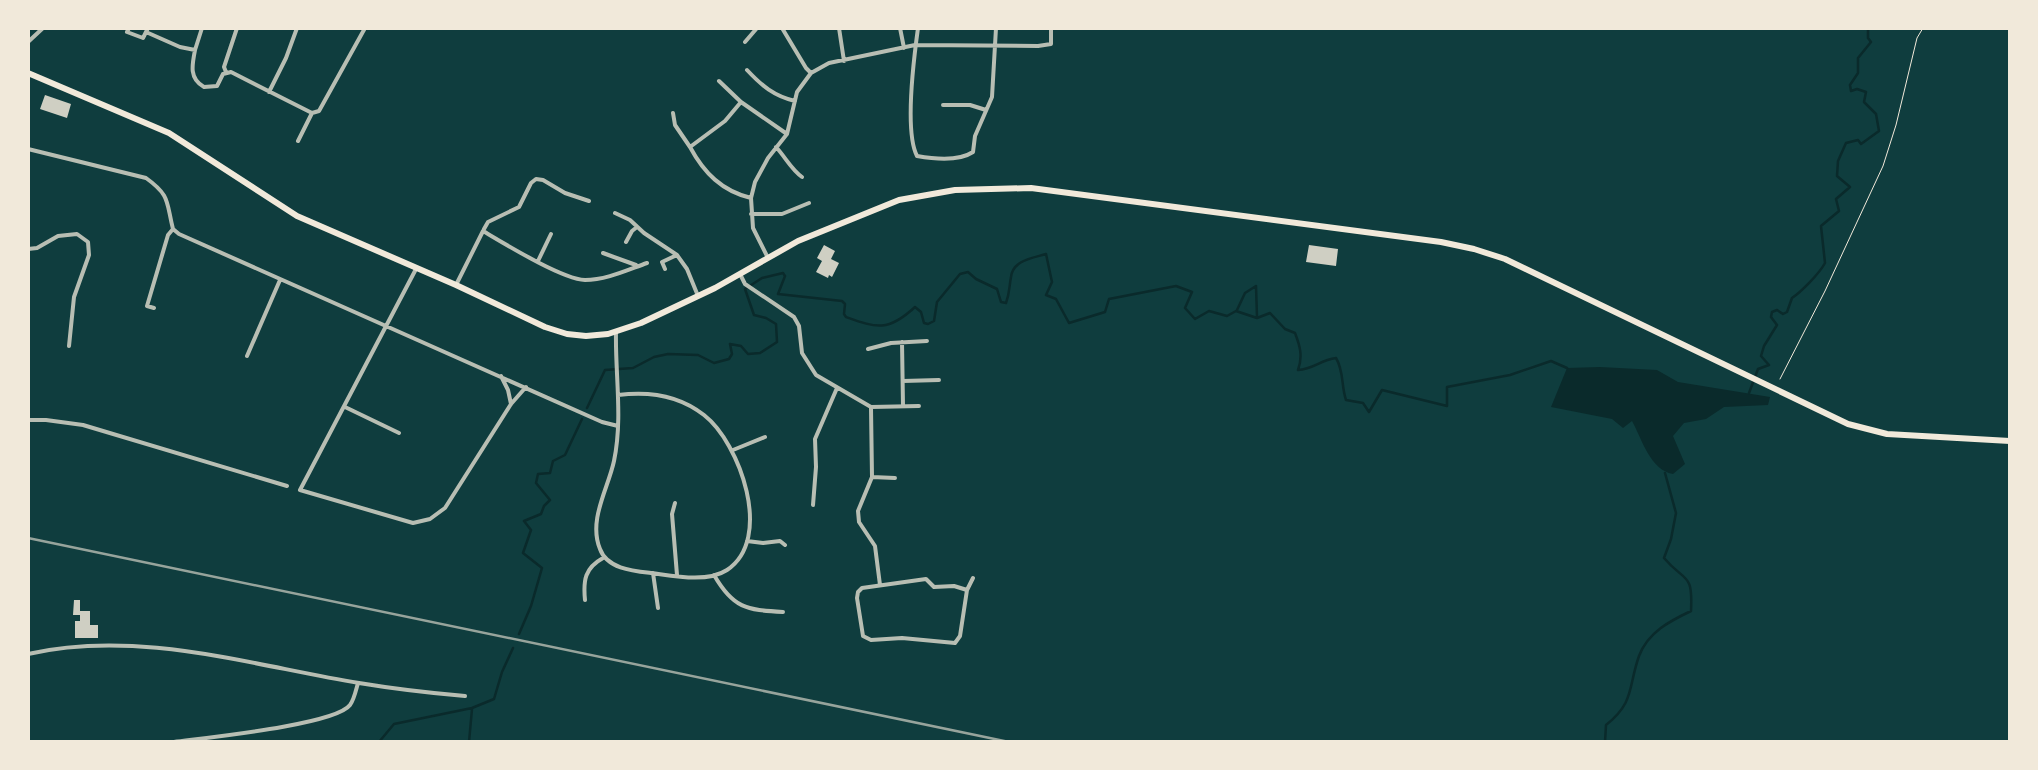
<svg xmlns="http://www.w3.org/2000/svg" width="2038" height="770" font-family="Literata,serif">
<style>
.water{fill:#0a2a2b}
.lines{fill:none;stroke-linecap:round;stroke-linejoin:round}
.stream{stroke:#0a2a2b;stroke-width:2.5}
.building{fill:#cfcfc3}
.path{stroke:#f1e9da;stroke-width:1}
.minor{stroke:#b8beb3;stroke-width:4}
.primary{stroke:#f1e9da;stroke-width:6}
.rail{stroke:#97a49c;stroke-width:2.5}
</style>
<rect width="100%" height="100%" fill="#0f3d3e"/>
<path class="water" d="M1600,367L1657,370L1678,382L1770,397L1768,405L1724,407L1706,419L1684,423L1673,436L1685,464L1673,474C1650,470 1642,439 1632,421L1623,428L1612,419L1551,407L1567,368Z"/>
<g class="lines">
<path class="stream" d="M1237,310L1245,293L1256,286L1257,317
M1749,393L1758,369L1769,365L1761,356L1764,346L1777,325L1771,317L1772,312L1777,310L1783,314L1787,312L1792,298C1801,292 1819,274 1825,263L1821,226L1839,211L1836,199L1850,187L1837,176L1838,161L1846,143L1858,140L1861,144L1879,131L1876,114L1864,102L1866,92L1857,89L1851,91L1850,85L1858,73V58L1871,42L1868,38V28
M587,408L605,370L633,368L654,357L668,354L698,355L714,363L729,359L732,354L730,344L741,346L748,354L760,353L777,342L776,324L766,318L754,315L745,289L762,278L783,273L785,276L778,294L842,301L845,304L844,314L846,317C877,328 888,332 915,307L921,312L924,323L928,324L934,321L937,302L960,274L968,272L976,279L997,289L1001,302L1006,303C1010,292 1009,287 1011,277C1013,260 1033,258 1046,254L1052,282L1046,295L1056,299L1069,323L1105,312L1109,299L1176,286L1192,292L1185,308L1195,319L1209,311L1227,316L1236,311L1257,318L1270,313L1285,329L1295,333C1300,346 1303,356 1298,370C1314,369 1320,360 1336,358C1344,371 1341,385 1346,400L1363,403L1369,412L1382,390L1447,406V387L1510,375L1551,361L1567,368
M519,634L531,606L542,568L523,553L531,530L524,521L541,514L544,506L550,500L536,483L538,474L550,473L553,461L565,455L582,419
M379,742L394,724L472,708L494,699L502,672L513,648
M469,742L472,709
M1605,742L1606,725C1635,702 1628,687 1639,656C1648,632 1670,621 1691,611C1693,571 1685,583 1664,558L1671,539L1676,513L1665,473"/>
</g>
<path class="building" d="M45,95L71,104L67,118L40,109Z
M824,245L835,251L831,259L839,263L832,277L829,275L828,278L816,272L822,261L817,258Z
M1309,245L1338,249L1336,266L1306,262Z
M74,600H80V611H90V625H98V638H75V621H80V615H73Z"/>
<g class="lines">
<path class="path" d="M1780,379L1825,291L1883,166L1896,125L1917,38L1923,28"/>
<path class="minor" d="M129,28L127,32L143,38L148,28
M782,28L806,68L811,73
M839,28L844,61
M900,28L904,48
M918,28C914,57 904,131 917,156C934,159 958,162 973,152L975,136L992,97L996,28
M146,32L180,47L195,50C192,65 189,79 204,87L217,86L223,74L231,72L312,113L319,111L365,28
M28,42L43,28
M745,42L757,28
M195,50L202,28
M747,70C762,86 774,96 795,101
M226,72L224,67L237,28
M719,81L741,102
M269,92L286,58L297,28
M943,105H970L986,110
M673,113L675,125L690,147
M298,141L312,113
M776,147C786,158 791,169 802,177
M28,149L146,178C171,196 166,202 173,229L179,234L602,422L618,426
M751,198C722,191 704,173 690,147L725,121L741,102L787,134
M615,213L630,220L644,233L677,255
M751,214H782L809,203
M484,229L488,222L519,207L531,183L536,179L543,180L565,193L589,201
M626,242L632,231L637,227
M28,249L37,248L58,236L77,234L88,242L89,255L74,297L69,346
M603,253L636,265
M768,258L753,228L751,198L755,182L768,158L787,134L797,92L811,73L829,63L915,45L1038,46L1051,44V28
M538,261L551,234
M416,269L300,490L413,523L430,519L445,508L511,404L526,387
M665,269L662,262L677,255L687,269L698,296
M740,274L745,284L794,317L799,326L802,353L816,375L871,407L919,406
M456,285L483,231C505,244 562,279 585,280C606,280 627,270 647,263
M154,308L147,306L168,235L173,229
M616,332C615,374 623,418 614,461C608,489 588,520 600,549C607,569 634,571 652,573C674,576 707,583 727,570C774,539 740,443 704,415C680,396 649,391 618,395
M902,342L903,406
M868,349L891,343L927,341
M247,356L280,280
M501,376L508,390L511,404
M903,381L939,380
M345,407L399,433
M871,408L872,477L858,511L859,522L875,546L880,585
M28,420H46L83,425L287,486
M733,450L765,437
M872,477L895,478
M675,503L672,514L677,575
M813,505L816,467L815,439L837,388
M747,541L763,543L780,541L785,545
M653,573L658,608
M714,575C733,608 746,610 783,612
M967,590L954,586L934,587L926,579L862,588L858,592L857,598L863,636L871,640L902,638L955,643L960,636L967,590L973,578
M585,600C583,580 585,568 603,558
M28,654C138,629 250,665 359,683C395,689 430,693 465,696
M174,742C203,738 335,725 350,705C354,700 356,690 358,683"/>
<path class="primary" d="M28,73L169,133L297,216L456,285L545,327L567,334L586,336L608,334L641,323L715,288L798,241L899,200L955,190L1031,188L1441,242L1474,249L1505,259L1848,424L1887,434L2010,441"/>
<path class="rail" d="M28,538L1009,742"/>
</g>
<rect width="2038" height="770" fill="none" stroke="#f1e9da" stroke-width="60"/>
</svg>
